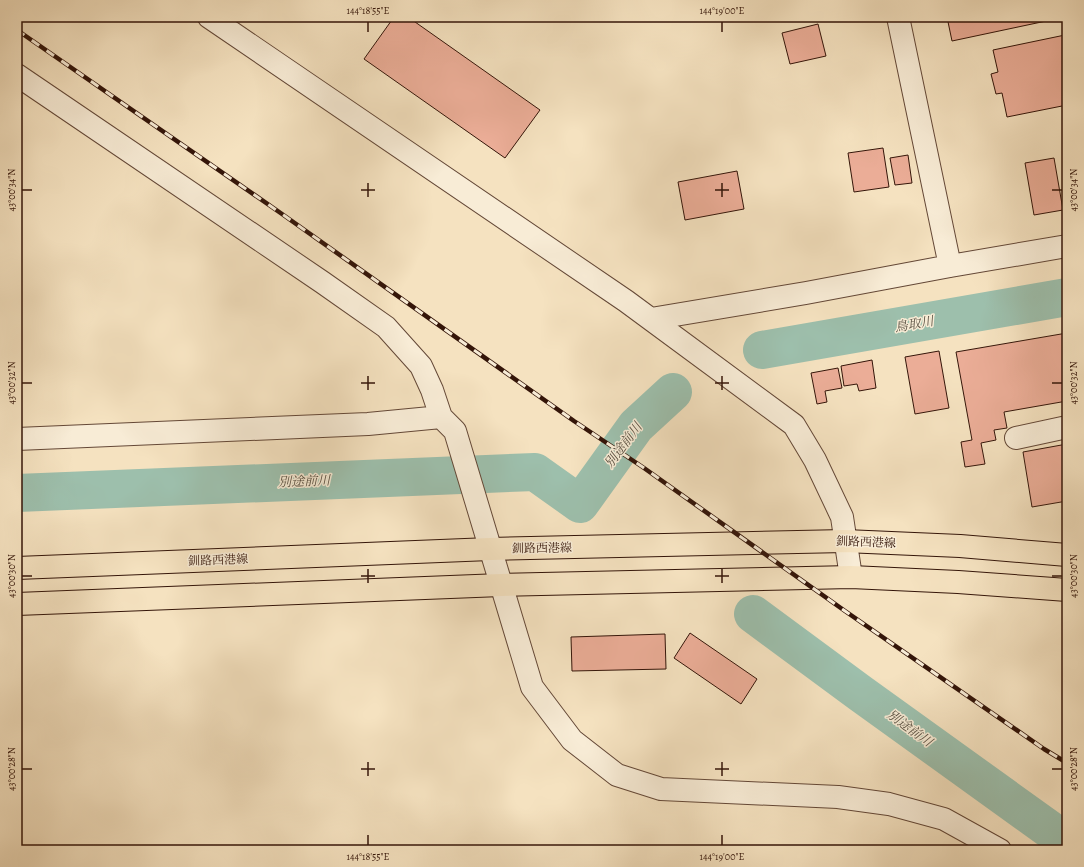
<svg xmlns="http://www.w3.org/2000/svg" width="1084" height="867" font-family="Alegreya,'Noto Serif JP',serif">
<style>
.lines{fill:none;stroke-linecap:round;stroke-linejoin:round}
.river{stroke:#9dbfac;stroke-width:38}
.building{fill:#ebad97;stroke:#341509}
.minor-casing{stroke:#644837;stroke-width:24}
.major-casing{stroke:#341509;stroke-width:24}
.minor{stroke:#f8ecd6;stroke-width:22}
.major{stroke:#f5e2c0;stroke-width:22}
.rail-casing{stroke:#341509;stroke-width:4.5}
.rail{stroke:#f8ecd6;stroke-width:3;stroke-dasharray:9;stroke-linecap:butt}
.ticks{fill:none;stroke:#341509;stroke-width:1.5}
.labels{text-anchor:middle;dominant-baseline:central;stroke-width:3;stroke-linejoin:round;paint-order:stroke}
.street-label{font-size:12px;fill:#341509;stroke:#f8ecd6}
.water-label{font-size:13px;font-style:italic;fill:#595042;stroke:#f8ecd6}
.neatline{fill:none;stroke:#341509;stroke-width:1.5}
.ticks-label{font-size:10px;text-anchor:middle;fill:#341509}
</style>
<rect width="100%" height="100%" fill="#f5e2c0"/>
<filter id="stains"><feTurbulence type="fractalNoise" baseFrequency=".005" numOctaves="4"/><feColorMatrix values="0 0 0 0 .2 0 0 0 0 .09 0 0 0 0 .02 0 0 0 .5 -.17"/></filter>
<radialGradient id="worn" r=".72"><stop offset=".6" stop-color="#630" stop-opacity="0"/><stop offset="1" stop-color="#630" stop-opacity=".3"/></radialGradient>
<g class="lines">
<path class="river" d="M762,350L1067,297
M17,493L535,472L580,504L636,426L673,392
M753,614L860,693L1067,842"/>
</g>
<path class="building" d="M394,17H408L540,110L505,158L364,59Z
M947,17H1065L952,41Z
M818,24L826,56L790,64L782,33Z
M1065,35L1067,42V105L1007,117L1002,93L996,94L991,74L998,72L993,50Z
M883,148L889,187L854,192L848,153Z
M908,155L912,183L895,185L890,158Z
M1054,158L1063,210L1034,215L1025,163Z
M737,171L744,209L685,220L678,182Z
M1067,333V401L1004,412L1007,428L994,430L996,440L981,443L985,464L965,467L961,442L972,440L956,352Z
M939,351L949,408L915,414L905,357Z
M872,360L876,388L859,391L857,384L844,386L841,366Z
M838,368L842,388L825,391L827,402L817,404L811,373Z
M1067,444V501L1032,507L1023,452Z
M690,633L757,679L741,704L674,658Z
M665,634L666,669L572,671L571,637Z"/>
<g class="lines">
<g class="minor-casing">
<path id="minor" d="M209,17L626,301L794,425L815,460L842,517L851,577
M898,17L950,266
M17,75L322,282L386,327L421,366L432,390L441,417L368,424L17,439
M651,319L806,293L950,266L1067,246
M441,417L455,431L532,687L572,740L617,775L661,789L838,797L889,804L944,819L1000,850
M1016,438L1067,427"/>
</g>
<g class="major-casing">
<path id="major" d="M17,568L490,549L845,541L960,546L1067,555
M17,604L501,585L851,577L958,582L1067,590"/>
</g>
<use href="#minor" class="minor"/>
<use href="#major" class="major"/>
<g class="rail-casing">
<path id="rail" d="M17,30L282,214L574,421L644,468L845,611L1044,749L1067,763"/>
</g>
<use href="#rail" class="rail"/>
</g>
<path class="ticks" d="M368,22V32M722,22V32M368,183V197M722,183V197M22,190H32M361,190H375M715,190H729M1052,190H1062M368,376V390M722,376V390M22,383H32M361,383H375M715,383H729M1052,383H1062M368,569V583M722,569V583M22,576H32M361,576H375M715,576H729M1052,576H1062M368,762V776M722,762V776M22,769H32M361,769H375M715,769H729M1052,769H1062M368,835V845M722,835V845"/>
<g class="labels">
<g class="street-label">
<text transform="translate(866 542) rotate(2)">釧路西港線</text>
<text transform="translate(542 548) rotate(-1)">釧路西港線</text>
<text transform="translate(218 560) rotate(-2)">釧路西港線</text>
</g>
<g class="water-label">
<text transform="translate(914 324) rotate(-10)">鳥取川</text>
<text transform="translate(623 445) rotate(-53)">別途前川</text>
<text transform="translate(304 481) rotate(-2)">別途前川</text>
<text transform="translate(910 728) rotate(36)">別途前川</text>
</g>
</g>
<rect width="1084" height="867" fill="none" stroke="#f5e2c0" stroke-width="44"/>
<rect x="22" y="22" width="1040" height="823" class="neatline"/>
<g class="ticks-label">
<text x="368" y="14">144°18'55"E</text>
<text x="722" y="14">144°19'00"E</text>
<text transform="translate(11 190) rotate(-90)" y="4">43°00'34"N</text>
<text transform="translate(1073 190) rotate(-90)" y="4">43°00'34"N</text>
<text transform="translate(11 383) rotate(-90)" y="4">43°00'32"N</text>
<text transform="translate(1073 383) rotate(-90)" y="4">43°00'32"N</text>
<text transform="translate(11 576) rotate(-90)" y="4">43°00'30"N</text>
<text transform="translate(1073 576) rotate(-90)" y="4">43°00'30"N</text>
<text transform="translate(11 769) rotate(-90)" y="4">43°00'28"N</text>
<text transform="translate(1073 769) rotate(-90)" y="4">43°00'28"N</text>
<text x="368" y="860">144°18'55"E</text>
<text x="722" y="860">144°19'00"E</text>
</g>
<rect width="100%" height="100%" filter="url(#stains)"/>
<rect width="100%" height="100%" fill="url(#worn)"/>
</svg>
